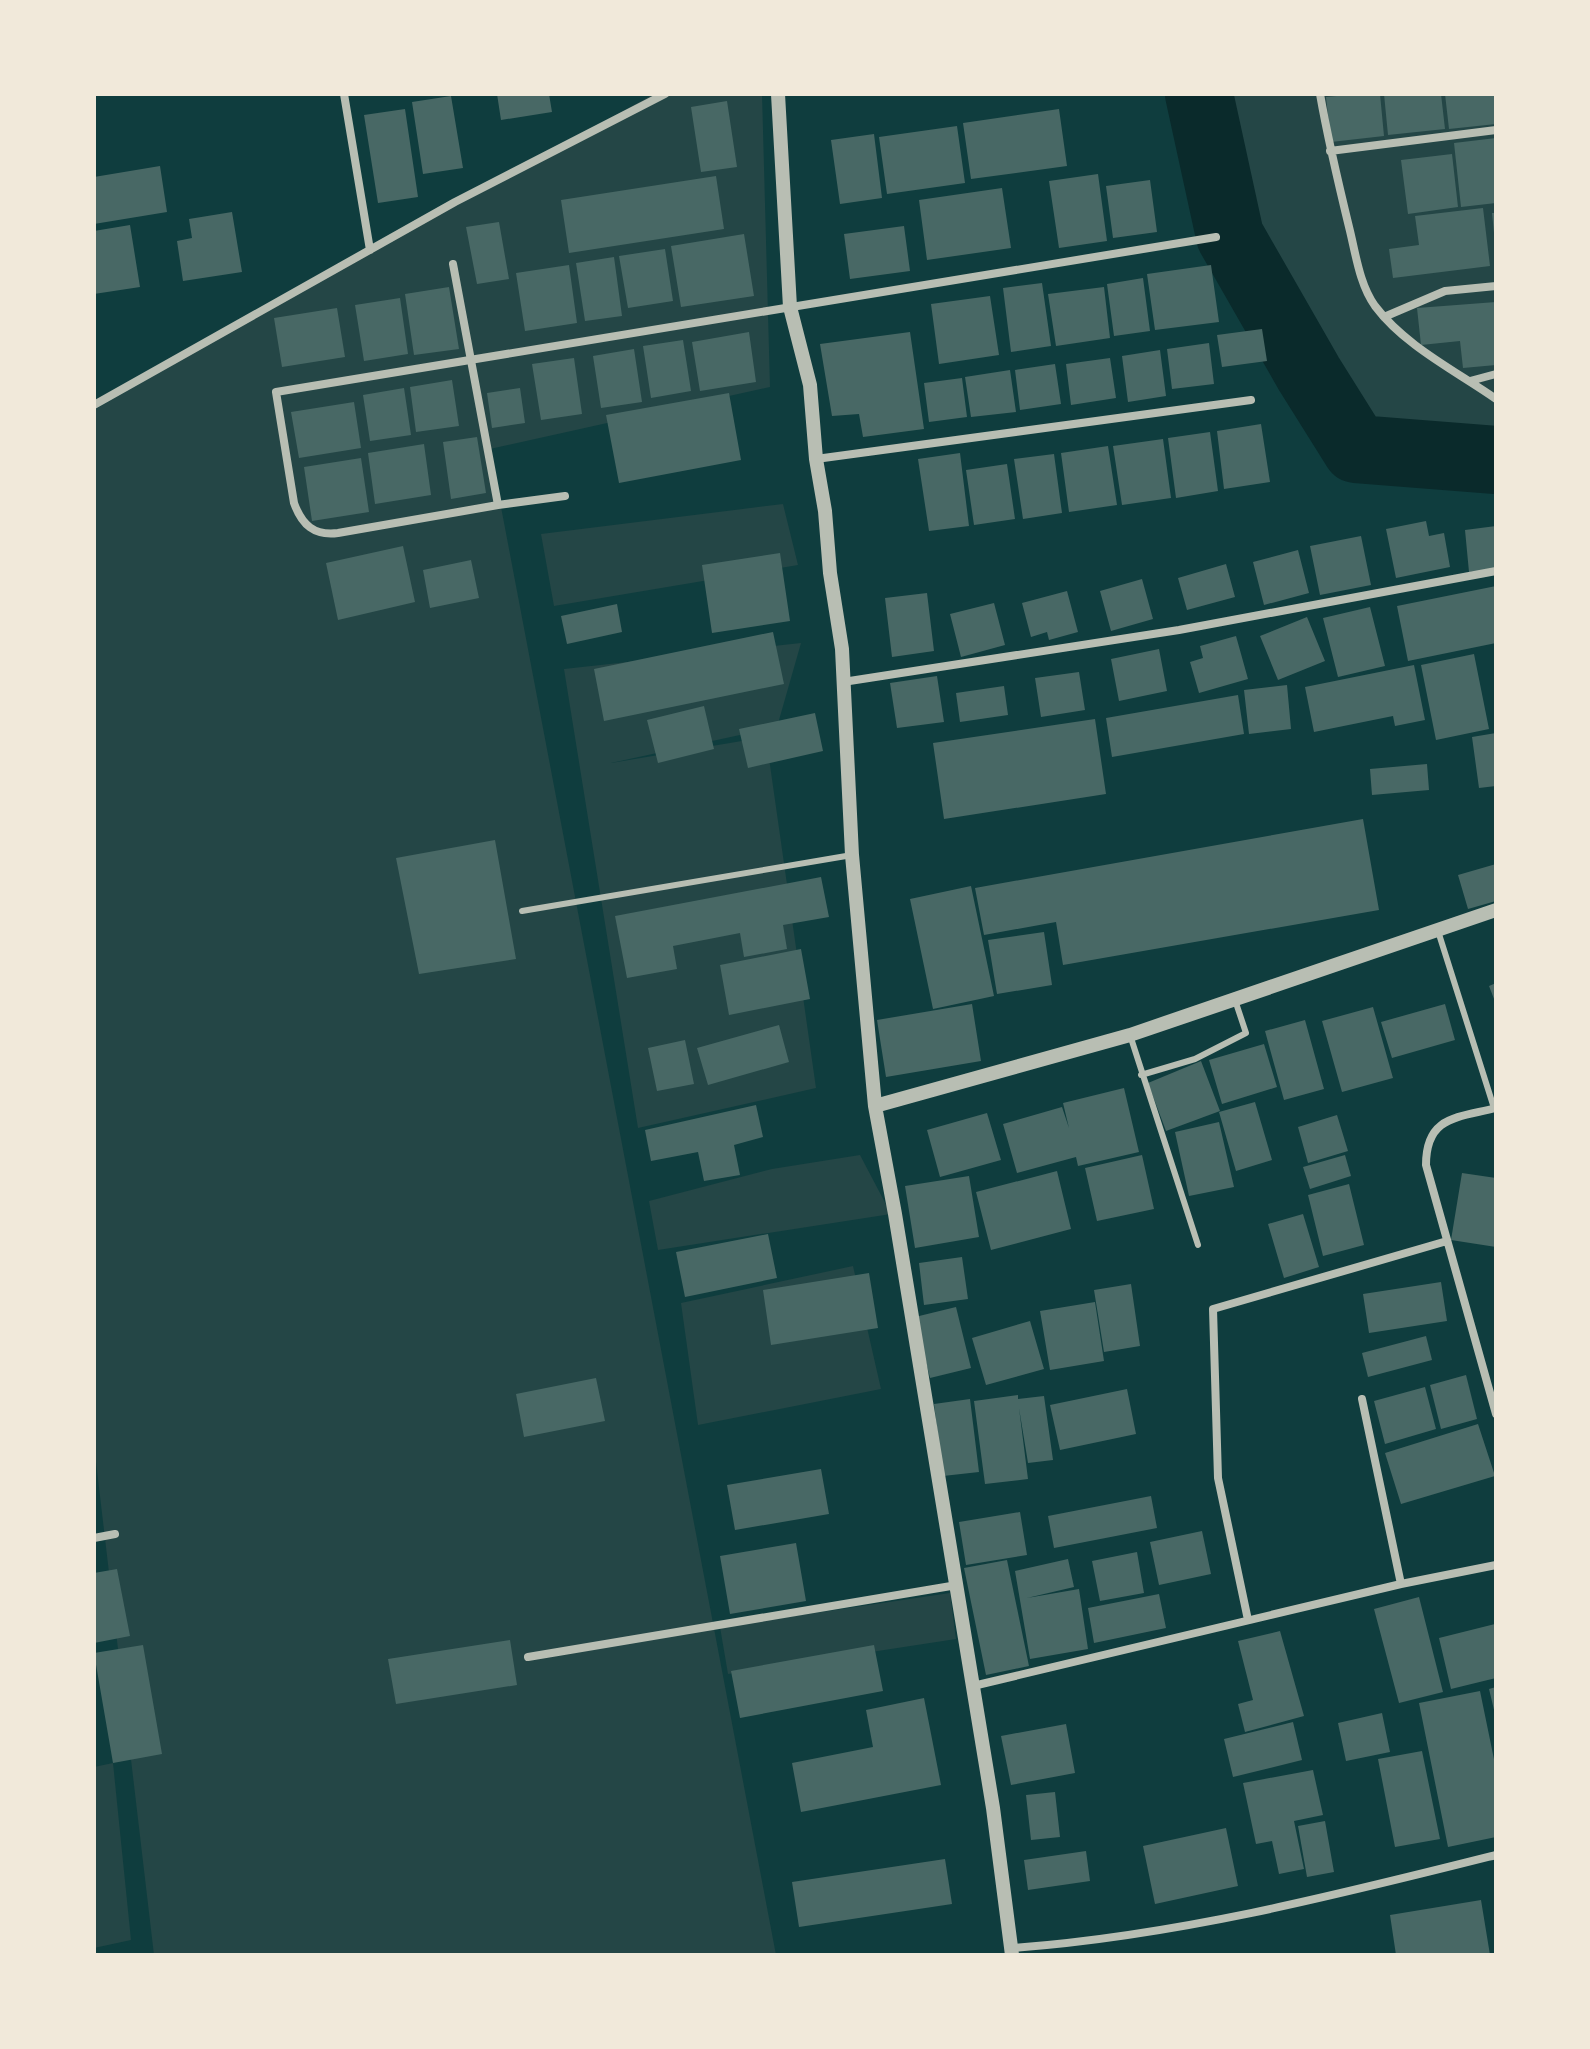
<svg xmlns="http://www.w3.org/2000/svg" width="1590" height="2049" font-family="'Source Sans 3',sans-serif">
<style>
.green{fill:#244646}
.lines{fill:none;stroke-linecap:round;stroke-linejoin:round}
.river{stroke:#0a2a2b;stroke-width:68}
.building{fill:#486865}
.service{stroke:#b8beb3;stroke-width:6}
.minor{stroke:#b8beb3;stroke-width:8}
.tertiary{stroke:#b8beb3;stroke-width:14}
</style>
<rect width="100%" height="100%" fill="#0f3d3e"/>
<path class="green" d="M654,94H762L770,387L490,449L776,1955H154L94,1445V410L411,227Z
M1197,94H1496V458L1356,449L1309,374L1230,236Z
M783,504L798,565L554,606L541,534Z
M801,643L777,727L611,763L766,737L816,1088L638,1128L564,669Z
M860,1155L891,1214L658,1250L649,1201L772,1169Z
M853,1266L881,1389L698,1425L681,1303Z
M950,1593L956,1639L728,1674L720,1627Z
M113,1763L131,1940L94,1948V1767Z"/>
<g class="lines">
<path class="river" d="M1199,94L1230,236L1309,374L1356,449L1496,460"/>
</g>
<path class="building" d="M497,94H549L552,112L501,120Z
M1357,94H1380L1384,136L1331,142L1326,97Z
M1384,94H1441L1445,129L1388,135Z
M1445,94H1496V124L1449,129Z
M451,96L463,168L423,174L412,102Z
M727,101L737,167L701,172L691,107Z
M405,109L418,197L378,203L364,115Z
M1059,109L1067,166L971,179L963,123Z
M957,126L965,183L887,194L879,137Z
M874,134L882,198L840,204L831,140Z
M1496,138V203L1461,207L1454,143Z
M1452,154L1458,207L1408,214L1401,160Z
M160,166L167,212L94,224V177Z
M1098,174L1107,241L1059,248L1049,181Z
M716,176L724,229L569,253L561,200Z
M1150,180L1157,232L1113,238L1106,186Z
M1002,188L1011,248L927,260L919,200Z
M1483,208L1490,266L1393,278L1389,249L1419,245L1415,216Z
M232,212L242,272L183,281L177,241L192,238L189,219Z
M1492,213H1496V233H1494Z
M499,222L509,279L477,284L466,227Z
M130,225L140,287L94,294V231Z
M904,226L910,271L850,279L844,234Z
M744,234L754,296L681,307L671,246Z
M665,249L673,301L628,308L619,256Z
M614,257L622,316L585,321L576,263Z
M569,265L577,323L525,331L516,273Z
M1211,265L1219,322L1155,330L1147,274Z
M1143,278L1150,331L1114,336L1107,284Z
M1042,283L1051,346L1011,352L1003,288Z
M449,287L459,349L414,355L405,294Z
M1104,287L1110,338L1056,346L1048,294Z
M990,296L999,355L939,364L931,304Z
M400,298L408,354L364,361L355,305Z
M1496,302V365L1463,368L1460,341L1421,345L1417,308Z
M337,308L345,357L282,367L274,318Z
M1262,329L1267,361L1222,367L1217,335Z
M749,332L756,382L700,391L692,342Z
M910,332L924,429L863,437L859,414L832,416L820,344Z
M683,340L691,391L651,398L643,346Z
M1209,343L1214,384L1172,389L1167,349Z
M634,349L642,402L601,408L593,356Z
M1160,350L1166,396L1128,402L1122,356Z
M574,358L582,414L541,420L532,364Z
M1110,358L1116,398L1071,405L1066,364Z
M1055,364L1061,404L1020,410L1015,370Z
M1010,370L1016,412L971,417L965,377Z
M962,378L967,417L929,422L924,383Z
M452,380L459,426L416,432L410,387Z
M404,388L411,435L370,441L363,395Z
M520,388L525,423L492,428L487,393Z
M729,393L741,460L619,483L606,415Z
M354,402L361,448L299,458L291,412Z
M1261,424L1270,482L1224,489L1217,431Z
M1210,432L1218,491L1176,498L1168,438Z
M477,437L486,493L451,499L443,442Z
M1163,439L1171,498L1122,505L1113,446Z
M424,444L431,495L375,504L368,453Z
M1108,446L1117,505L1069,512L1061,453Z
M960,453L969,526L929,531L918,459Z
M1054,454L1062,513L1023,519L1014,459Z
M361,458L369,512L312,521L304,467Z
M1007,464L1015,519L974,525L966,470Z
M1426,521L1429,536L1444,533L1450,567L1396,578L1386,529Z
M1496,526V570L1469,572L1465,530Z
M1361,536L1371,585L1320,595L1310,546Z
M403,546L415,602L338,620L326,563Z
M1298,550L1309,593L1264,605L1253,562Z
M780,553L790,621L712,633L702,565Z
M471,560L479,598L430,608L423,570Z
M1226,564L1235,597L1187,610L1178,578Z
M1142,579L1153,619L1111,631L1100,591Z
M1496,586V643L1408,661L1397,606Z
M1067,591L1078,632L1049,640L1047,632L1031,637L1022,603Z
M927,593L934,651L892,657L885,598Z
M994,603L1005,645L961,657L950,614Z
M617,604L622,632L567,644L561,616Z
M1370,607L1385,666L1338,677L1323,618Z
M1307,617L1325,661L1278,680L1260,636Z
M773,632L784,684L604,721L594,669Z
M1236,636L1248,679L1199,693L1190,662L1203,658L1200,646Z
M1159,649L1167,691L1119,701L1111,659Z
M1474,654L1489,729L1436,740L1421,665Z
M1414,665L1425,720L1395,726L1393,716L1314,732L1305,687Z
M1079,672L1085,710L1041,717L1035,678Z
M937,676L944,722L897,728L890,683Z
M1287,685L1291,729L1249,734L1244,690Z
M1004,686L1008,715L960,722L956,693Z
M1238,695L1244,734L1112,757L1106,718Z
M704,706L714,749L658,763L647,720Z
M815,713L823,751L748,768L739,729Z
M1095,719L1106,794L944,819L933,743Z
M1496,733V786L1479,788L1472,737Z
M1427,764L1429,790L1372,795L1370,769Z
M1363,819L1379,910L1063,965L1056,922L984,935L975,888Z
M495,840L516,959L419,974L396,858Z
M1496,864V901L1468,909L1458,875Z
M821,877L829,917L783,925L787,949L744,957L740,933L673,946L677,969L627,978L615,916Z
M971,886L994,996L933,1009L910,899Z
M1044,932L1052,985L997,994L988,940Z
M801,949L810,999L729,1015L720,965Z
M1496,983V1004L1489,986Z
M972,1004L981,1061L886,1077L877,1020Z
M1445,1004L1455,1040L1392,1058L1381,1022Z
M1373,1007L1393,1078L1342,1092L1322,1021Z
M1305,1020L1324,1089L1284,1100L1265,1031Z
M779,1025L789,1062L708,1085L697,1048Z
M685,1040L694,1084L657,1091L648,1048Z
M1264,1044L1277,1087L1222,1104L1209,1060Z
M1201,1061L1220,1111L1166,1131L1148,1083Z
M1124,1088L1139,1152L1078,1166L1076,1157L1017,1173L1003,1124L1062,1107L1069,1128L1063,1103Z
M1255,1102L1272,1160L1236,1171L1219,1112Z
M756,1105L763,1137L734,1145L740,1175L704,1181L698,1152L651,1161L645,1130Z
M987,1113L1001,1160L940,1177L927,1130Z
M1337,1115L1348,1151L1308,1163L1298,1127Z
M1219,1122L1234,1187L1189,1196L1175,1132Z
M1142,1155L1154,1209L1097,1221L1085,1168Z
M1345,1155L1351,1176L1310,1189L1303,1167Z
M1057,1171L1071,1229L991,1250L976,1192Z
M1462,1173L1496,1178V1247L1451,1240Z
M969,1176L979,1237L915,1248L905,1186Z
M1349,1184L1364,1245L1323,1256L1308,1195Z
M1303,1214L1319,1267L1284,1278L1268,1224Z
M768,1234L777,1278L685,1297L676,1252Z
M962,1257L968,1299L924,1305L919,1263Z
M869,1273L878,1328L771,1345L763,1290Z
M1441,1282L1447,1321L1369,1333L1363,1294Z
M1131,1284L1140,1346L1104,1352L1094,1290Z
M1095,1302L1104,1361L1050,1370L1040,1311Z
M956,1307L971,1368L930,1378L915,1317Z
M1030,1321L1044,1369L986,1385L972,1338Z
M1426,1336L1432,1360L1368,1377L1362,1353Z
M1466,1375L1477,1419L1441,1429L1430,1385Z
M596,1378L605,1421L524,1437L516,1394Z
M1425,1387L1436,1429L1385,1444L1374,1401Z
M1127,1389L1136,1434L1060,1450L1050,1405Z
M1018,1395V1399L1044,1396L1053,1460L1028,1463L1019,1408L1028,1479L985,1484L974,1401Z
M970,1399L979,1472L943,1476L934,1404Z
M1478,1424L1495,1476L1401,1504L1385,1453Z
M821,1469L829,1514L735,1530L727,1485Z
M1151,1496L1157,1528L1054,1548L1048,1516Z
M1020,1512L1027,1555L966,1565L959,1522Z
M1202,1531L1211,1574L1159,1585L1150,1542Z
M796,1543L806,1601L730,1614L720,1556Z
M1137,1552L1144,1593L1100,1601L1092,1561Z
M1068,1559L1074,1587L1027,1598L1079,1589L1088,1649L1030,1659L1015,1571Z
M1007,1560L1029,1666L986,1675L964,1568Z
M117,1569L130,1636L94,1643V1573Z
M1159,1594L1166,1628L1094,1643L1088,1608Z
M1419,1597L1443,1692L1399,1703L1374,1609Z
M1495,1624L1496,1678L1451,1689L1439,1638Z
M1280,1631L1304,1716L1245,1732L1238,1704L1253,1700L1238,1641Z
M510,1640L517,1685L396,1704L388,1659Z
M143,1645L162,1754L113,1763L94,1653Z
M874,1645L883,1691L740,1718L731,1671Z
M1496,1687V1713L1495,1714L1489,1689Z
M1480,1691L1496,1769V1837L1448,1847L1419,1703Z
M924,1698L941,1785L801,1812L792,1763L873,1747L866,1710Z
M1382,1713L1390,1752L1346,1761L1338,1723Z
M1293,1722L1302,1760L1233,1777L1224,1739Z
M1066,1724L1075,1773L1011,1785L1001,1736Z
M1422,1751L1440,1839L1395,1847L1378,1759Z
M1313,1770L1323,1815L1294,1821L1304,1869L1279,1874L1272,1841L1256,1844L1243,1783Z
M1055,1792L1060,1837L1031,1840L1026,1795Z
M1325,1821L1334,1872L1307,1877L1298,1826Z
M1226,1828L1238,1886L1155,1904L1143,1846Z
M1086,1851L1090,1881L1028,1890L1024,1860Z
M945,1859L952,1904L799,1927L792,1882Z
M1481,1900L1490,1955H1396L1390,1915Z"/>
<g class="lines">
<path class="service" d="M522,911L852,855
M1438,931L1494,1108
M1130,1035L1198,1245
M1141,1075L1195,1059L1246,1033L1235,1000"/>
<path class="minor" d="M344,94L370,250
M1320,94C1328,140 1339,186 1350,231C1356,256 1360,285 1375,306C1405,346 1456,371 1496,399
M1330,151L1496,130
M453,264L498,505L565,496
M1384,317L1445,291L1496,286
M1470,381L1496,374
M94,405L455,202L665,94
M816,459L1251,400
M498,505L338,533C314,536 302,525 294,503L276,392L1216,237
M843,682L1179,630L1496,571
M1496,1108C1457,1118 1426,1116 1426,1165L1496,1414
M1362,1399L1401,1584
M94,1538L115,1534
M1248,1620L1218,1478L1213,1309L1447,1241
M528,1657L957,1585
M973,1686L1401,1584L1496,1565
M1012,1948C1176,1936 1337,1895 1496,1855"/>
<path class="tertiary" d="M778,94L790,307L810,385L816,459L825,511L830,573L842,649L852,855L875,1106L895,1214L993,1808L1012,1955
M875,1106L1130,1035L1496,910"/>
</g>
<rect width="1590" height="2049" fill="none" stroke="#f1e9da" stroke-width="192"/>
</svg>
